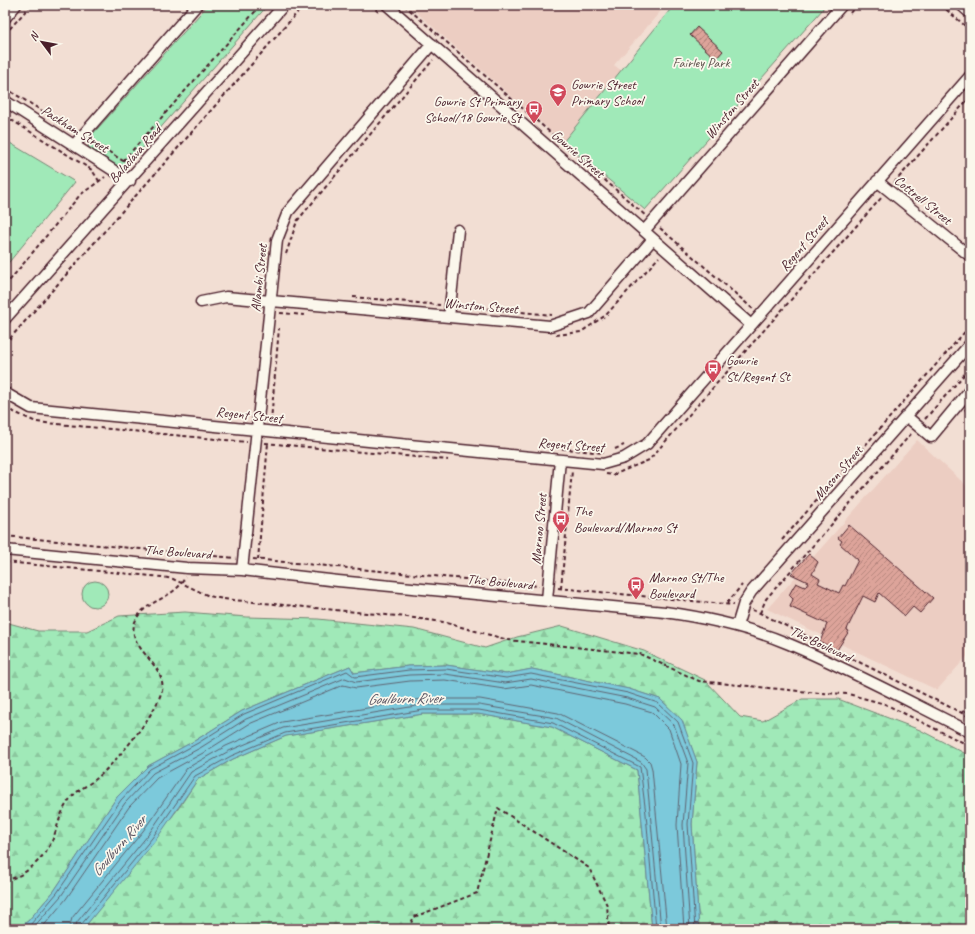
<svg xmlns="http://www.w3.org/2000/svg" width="975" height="934" font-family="Caveat,sans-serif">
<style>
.built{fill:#eccdc2}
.forest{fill:url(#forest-firs);stroke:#758472}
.park{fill:#a0e9b8;stroke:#758472}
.water{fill:#7cc9db;stroke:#688595}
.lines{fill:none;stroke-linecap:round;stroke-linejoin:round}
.shore{stroke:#5e6371;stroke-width:1}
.building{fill:url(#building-hatch);stroke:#4a1f2b}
.minor-casing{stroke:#4a1f2b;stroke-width:13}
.path{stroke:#4a1f2b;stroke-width:2;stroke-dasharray:4 3;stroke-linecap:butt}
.minor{stroke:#fbf7ec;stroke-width:10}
.labels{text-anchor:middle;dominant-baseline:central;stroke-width:3.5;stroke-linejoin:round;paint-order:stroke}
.park-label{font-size:14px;fill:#60524e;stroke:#fbf7ec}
.poi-label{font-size:14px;fill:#4a1f2b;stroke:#fbf7ec;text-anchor:start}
.street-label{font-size:14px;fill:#4a1f2b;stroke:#fbf7ec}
.water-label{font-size:15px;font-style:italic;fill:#595260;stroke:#fbf7ec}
</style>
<defs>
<pattern id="forest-firs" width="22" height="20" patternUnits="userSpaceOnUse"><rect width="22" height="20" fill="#a0e9b8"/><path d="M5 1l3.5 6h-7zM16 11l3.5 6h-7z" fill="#8bc79e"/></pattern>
<pattern id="building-hatch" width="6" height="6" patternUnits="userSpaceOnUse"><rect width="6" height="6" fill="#dda49a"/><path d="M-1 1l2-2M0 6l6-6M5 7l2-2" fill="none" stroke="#b5857e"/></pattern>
</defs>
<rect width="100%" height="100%" fill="#f2ded3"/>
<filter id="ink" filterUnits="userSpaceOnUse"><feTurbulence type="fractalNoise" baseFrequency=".025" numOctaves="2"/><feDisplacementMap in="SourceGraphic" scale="8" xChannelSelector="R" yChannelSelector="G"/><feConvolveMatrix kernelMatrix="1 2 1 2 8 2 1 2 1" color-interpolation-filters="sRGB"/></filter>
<g filter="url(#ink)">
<path class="built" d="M408,5H666L614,65L623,72L563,142Z
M917,440L970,489V653L937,690L767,609Z"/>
<path class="forest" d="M185,612L247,617L318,619L414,629L485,648L517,637L562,626L644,651L705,680L740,717L763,721L802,699H838L920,730L970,756V929H699L692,824L697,762L681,720L660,699L629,689L532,669L506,674L446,665L408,666L354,673L350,666L242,711L196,740L148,766L117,797L54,891L28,921L17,929H5V622L38,631H87L119,616Z
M423,714H478L552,727L637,770L652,929H83L178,809L198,779L233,759L286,736Z"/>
<path class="park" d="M208,5H268L128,165L119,169L88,148L90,137Z
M674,5H822L823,9L645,210L563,142Z
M5,140L75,182L5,267Z
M82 594a13 13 0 1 1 26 0a13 13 0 1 1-26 0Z"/>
<path class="water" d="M446,665L506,674L532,669L629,689L660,699L682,720L697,762L692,824L699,929H652L637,770L552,727L478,714H423L286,736L233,759L198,779L155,841L83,929H17L28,921L54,891L117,797L148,766L196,740L242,711L350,666L354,673L408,666Z"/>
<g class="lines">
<path class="shore" d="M24,929L31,924L57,893L121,800L150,769L198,743L244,714L347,671L355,677L409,670L446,669L506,678L531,674L628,693L658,703L678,722L693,763L688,824L695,929
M32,929L61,896L125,803L153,773L200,748L246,719L345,678L356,682L409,675L445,674L505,683L531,679L627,698L655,707L674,725L688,763L683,825L690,929
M41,929L66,899L129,807L157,778L203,753L249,724L343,685L356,688L410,681L445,680L504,689L531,685L625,704L652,712L669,729L681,764L677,825L684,929
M69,929L72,918L143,831L187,768L226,746L282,722L422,699H480L558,713L645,757L650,762L652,769L667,929
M75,929L77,922L148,835L191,772L229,751L283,728L422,705H479L556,718L641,762L646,769L661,929
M80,929L81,925L152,838L195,776L231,756L285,733L423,710H479L553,723L640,767L646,814L656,929"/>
</g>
<path class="building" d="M697,27L723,51L716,59L690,35Z
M849,525L933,598L920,613L913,607L905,616L879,593L875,602L863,596L848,627L847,630L849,631L837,650L820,642L827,624L790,607L793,599L789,595L794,586L796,583L805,587L808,582L791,574L809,554L818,562L812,574L820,579L818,583L839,593L843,585L845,586L858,560L840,544L842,541L838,538Z"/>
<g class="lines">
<g class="minor-casing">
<path id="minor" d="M387,5L751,325
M961,5L970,13
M5,18L16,5
M5,101L130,181
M74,145L197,5
M877,181L970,256
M644,231L842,5
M201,302L226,297L550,326L589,313L653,239
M449,317L458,230
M5,319L284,5
M5,393L31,408L603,464L624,458L647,444L970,76
M906,416L931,437L970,390
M5,550L187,568L242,570L338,581L665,612C707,618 749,627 789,644C851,670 910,702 970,732
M242,570L277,240L288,212L432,44
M547,600L560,460
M737,626L744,603L751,592L970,344"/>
</g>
<path class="path" d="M370,5L380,13
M404,5L646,216
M941,5L970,30
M850,13L856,5
M5,34L31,5
M5,88L75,131
M5,116L92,170L99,181
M91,140L123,161L121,164
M123,161L261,5
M894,183L970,97
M660,228L753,309
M286,254L297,221L433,60
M5,286L80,195L105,177
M353,297L440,305
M459,306L552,315
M280,313L305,315
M556,335L581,332L606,315L659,257
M5,344L304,5
M5,380L10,384
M5,408L36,422L247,442
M965,409L970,416
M925,419L970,368
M271,421L279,328
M265,443L448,460
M548,447L604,453
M615,449L624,445
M606,474L613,475L649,460L882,197
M5,536L235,558
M782,540L970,326
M253,559L539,586
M258,560L268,443
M5,562L162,577L173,579L209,596L223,599L407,617L443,622L508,640L640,654L699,681L819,693L848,694L885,704L970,746
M558,588L734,605
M561,588L572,471
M727,603L742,585
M752,610L760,613L970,717
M760,613L766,599L911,434
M962,712L970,709
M5,880C24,878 44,858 52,841C58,827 60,811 70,799C77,790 87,786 96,779C116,762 156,715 162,690C167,664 125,648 135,622C143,600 176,599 185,577
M408,929L414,917L477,893L498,808L589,868L607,905L609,929"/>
<use href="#minor" class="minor"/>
</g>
</g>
<defs>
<g id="school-pin" transform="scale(0.9)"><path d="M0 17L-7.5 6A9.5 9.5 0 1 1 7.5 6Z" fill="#d1495b" stroke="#fbf7ec"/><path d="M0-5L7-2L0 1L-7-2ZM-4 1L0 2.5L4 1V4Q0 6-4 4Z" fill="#fff"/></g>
<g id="bus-pin" transform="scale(0.9)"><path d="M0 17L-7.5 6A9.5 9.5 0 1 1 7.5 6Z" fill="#d1495b" stroke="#fbf7ec"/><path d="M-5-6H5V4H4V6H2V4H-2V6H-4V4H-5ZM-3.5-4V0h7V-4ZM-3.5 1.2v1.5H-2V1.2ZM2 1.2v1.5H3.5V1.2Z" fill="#fff"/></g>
</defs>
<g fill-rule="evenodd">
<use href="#school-pin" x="558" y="92"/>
<use href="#bus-pin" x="534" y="109"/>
<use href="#bus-pin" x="713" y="368"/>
<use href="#bus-pin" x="561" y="519"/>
<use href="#bus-pin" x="636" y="585"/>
</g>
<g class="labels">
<g class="park-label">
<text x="701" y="62">Fairley Park</text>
</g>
<g class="poi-label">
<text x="571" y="84">Gowrie Street<tspan x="571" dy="16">Primary School</tspan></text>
<text x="521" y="101" text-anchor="end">Gowrie St Primary<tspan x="521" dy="16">School/18 Gowrie St</tspan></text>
<text x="726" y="360">Gowrie<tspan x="726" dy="16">St/Regent St</tspan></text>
<text x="574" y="511">The<tspan x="574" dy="16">Boulevard/Marnoo St</tspan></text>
<text x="649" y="577">Marnoo St/The<tspan x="649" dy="16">Boulevard</tspan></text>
</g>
<g class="street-label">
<text transform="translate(732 109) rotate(-49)">Winston Street</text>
<text transform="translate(75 129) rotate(32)">Packham Street</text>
<text transform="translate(135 154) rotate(-49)">Balaclava Road</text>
<text transform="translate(578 154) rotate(41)">Gowrie Street</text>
<text transform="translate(923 200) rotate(39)">Cottrell Street</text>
<text transform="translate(804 244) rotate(-49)">Regent Street</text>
<text transform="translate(259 278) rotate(-84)">Allambi Street</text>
<text transform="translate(481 306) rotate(5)">Winston Street</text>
<text transform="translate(249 415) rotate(6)">Regent Street</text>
<text transform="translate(571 445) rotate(4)">Regent Street</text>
<text transform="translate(838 473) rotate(-49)">Mason Street</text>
<text transform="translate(539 529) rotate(-85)">Marnoo Street</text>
<text transform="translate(178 552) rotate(4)">The Boulevard</text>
<text transform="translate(500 582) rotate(5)">The Boulevard</text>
<text transform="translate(821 644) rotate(25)">The Boulevard</text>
</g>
<g class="water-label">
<text transform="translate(405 699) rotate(-1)">Goulburn River</text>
<text transform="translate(119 846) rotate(-49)">Goulburn River</text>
</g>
</g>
<rect width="975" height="934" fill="none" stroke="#fbf7ec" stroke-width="20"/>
<rect x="10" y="10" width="955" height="914" fill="none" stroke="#4a1f2b" stroke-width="1.5" filter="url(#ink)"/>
<g transform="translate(42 42) rotate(302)" stroke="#fbf7ec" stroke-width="3" paint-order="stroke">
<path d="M0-3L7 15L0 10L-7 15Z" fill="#4a1f2b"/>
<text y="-6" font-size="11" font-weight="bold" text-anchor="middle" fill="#4a1f2b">N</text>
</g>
</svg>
